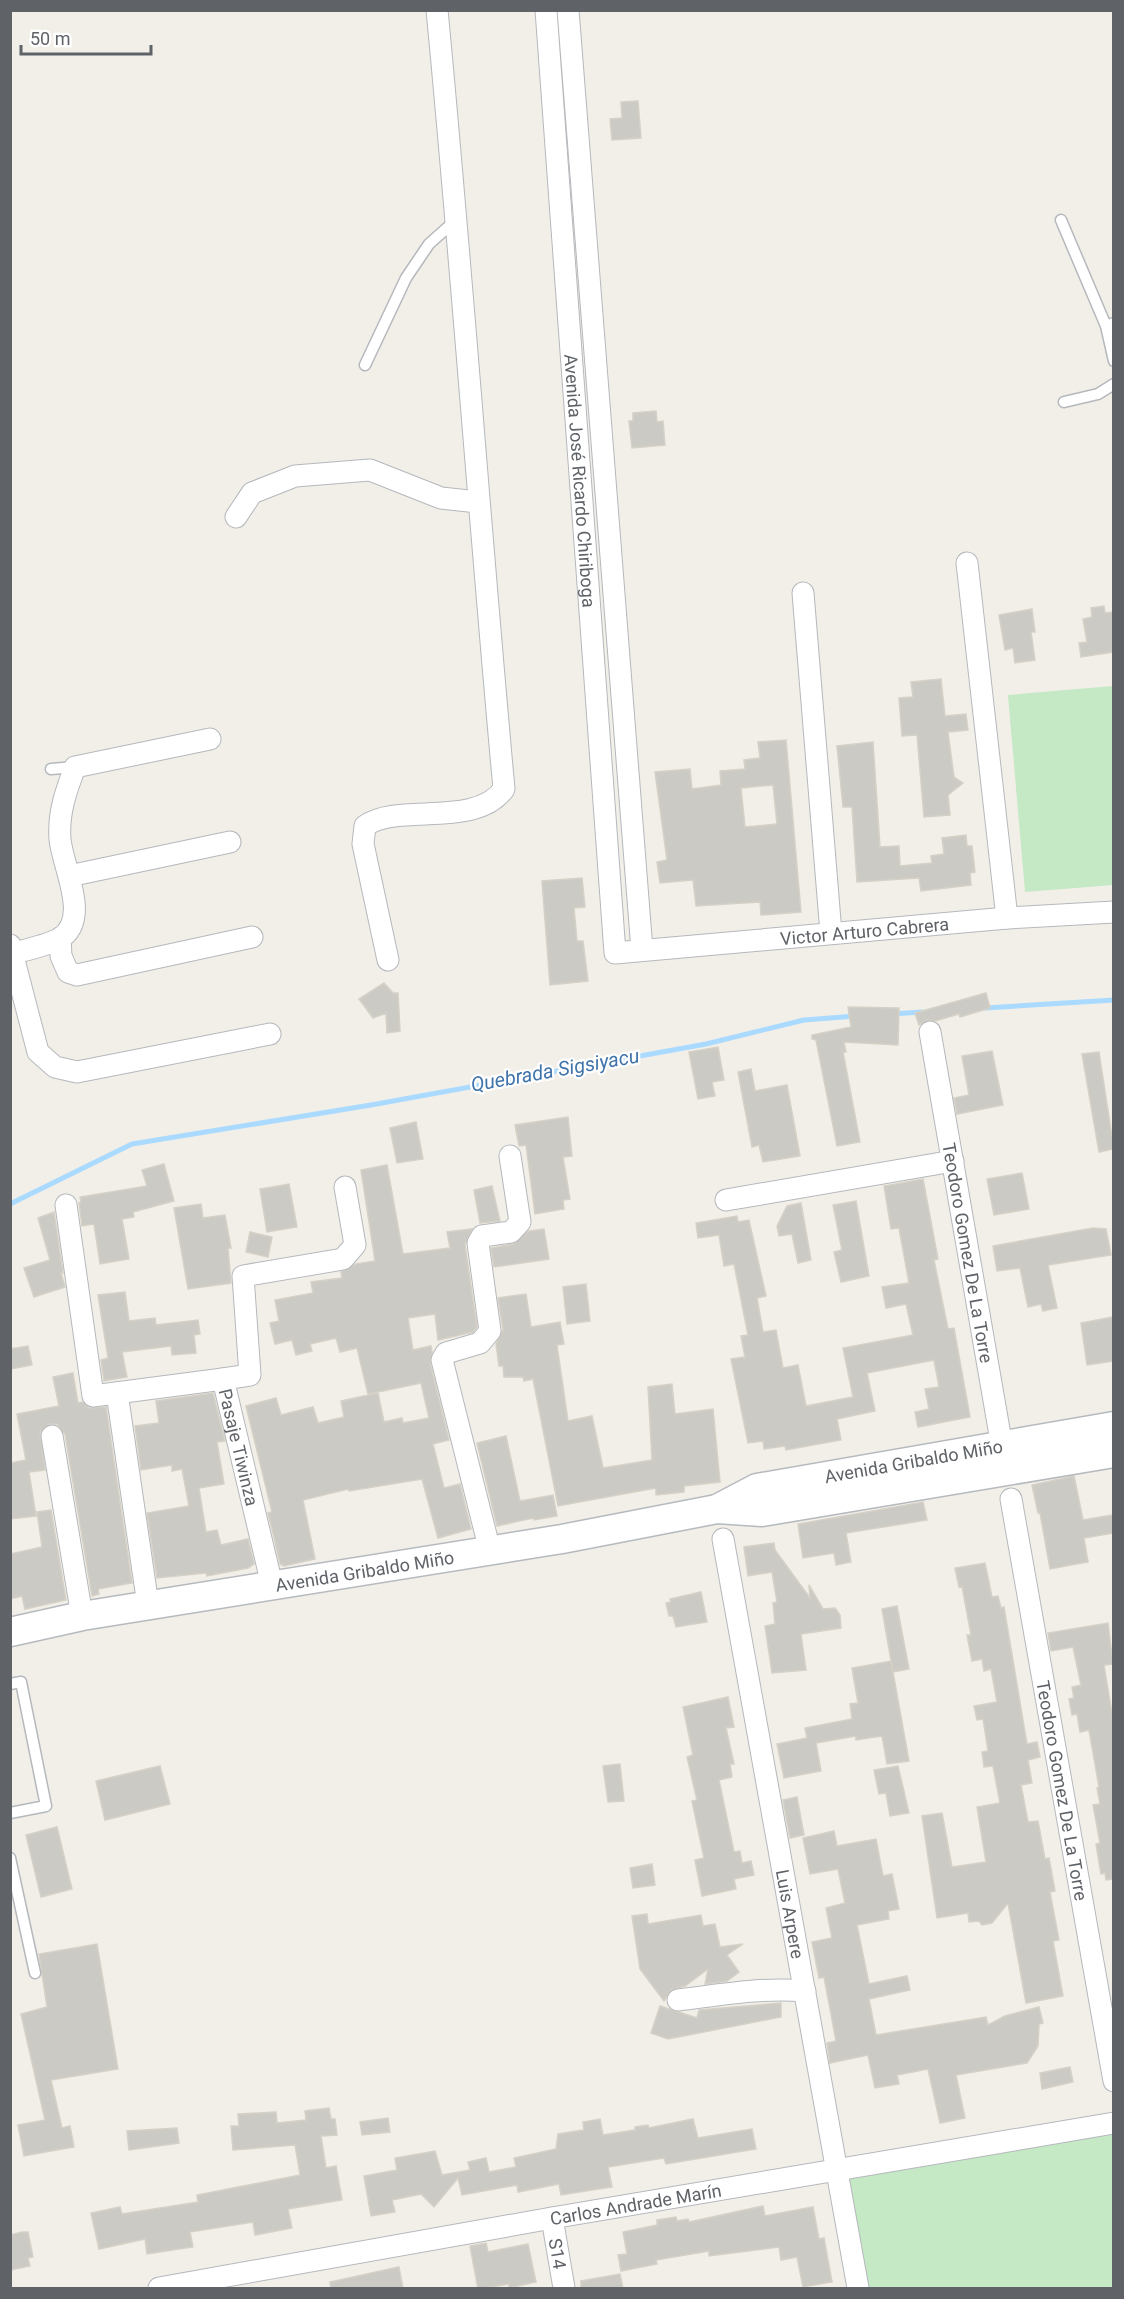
<svg xmlns="http://www.w3.org/2000/svg" width="1124" height="2299" font-family="Roboto,sans-serif">
<style>
.green{fill:#c5e8c5}
.lines{fill:none;stroke-linecap:round;stroke-linejoin:round}
.stream{stroke:#aadaff;stroke-width:5}
.building{fill:#cccac5;stroke:#d6d1c6;stroke-width:1.5;fill-rule:evenodd}
.lane-casing{stroke:#b5b8bc;stroke-width:13}
.street-casing{stroke:#b5b8bc;stroke-width:23}
.secondary-casing{stroke:#b6babf;stroke-width:31}
.lane{stroke:#fff;stroke-width:10}
.street{stroke:#fff;stroke-width:21}
.secondary{stroke:#fff;stroke-width:28}
.labels{text-anchor:middle;dominant-baseline:central;stroke-width:4.5;stroke-linejoin:round;paint-order:stroke}
.street-label{font-size:18px;fill:#5f6368;stroke:#fff}
.water-label{font-size:20px;font-style:italic;fill:#4174aa;stroke:#fff}
</style>
<rect width="100%" height="100%" fill="#f1efe8"/>
<path class="green" d="M1113,686V885L1025,892L1008,695Z
M1113,2123V2288H858L838,2170Z"/>
<g class="lines">
<path class="stream" d="M985,1008L1114,1000
M892,1014L922,1012
M10,1204L132,1144L371,1105L706,1044L804,1020L856,1016"/>
</g>
<path class="building" d="M638,101L641,138L612,140L610,119L622,118L621,102Z
M656,411L657,422L663,421L665,445L632,448L629,421H633V413Z
M1104,606L1105,613L1113,612V652L1081,657L1079,643L1087,642L1083,619L1092,617L1091,608Z
M1032,609L1035,632H1031L1035,660L1015,663L1013,648L1005,650L999,615Z
M941,679L945,716L966,714L968,730L948,732L954,777L963,783L948,795L950,815L924,817L917,735L902,736L899,698L913,697L911,682Z
M786,740L801,912L761,915L760,902L696,906L693,880L660,883L657,862L667,860L655,772L690,769L692,789L721,785L720,771L745,769L744,760L760,758L758,742ZM773,785L777,824L745,827L741,788Z
M873,742L880,847L899,846L900,866L932,863L931,856L944,854L942,838L966,835L967,846H972L975,872L970,873L971,885L921,891L919,878L857,882L852,807H843L837,746Z
M582,878L585,907L574,908L577,941H583L588,981L550,985L542,881Z
M384,983L393,993H398L400,1031L387,1033L386,1013L373,1018L359,999Z
M986,993L990,1008L960,1017L959,1014L935,1021L927,1020L919,1025L915,1013Z
M848,1007L899,1008L898,1045L844,1042L846,1052H843L860,1142L837,1146L816,1040L812,1039V1035L851,1027Z
M718,1047L724,1080L712,1082L715,1096L698,1099L689,1052Z
M992,1051L1003,1105L957,1114L954,1098L969,1095L962,1056Z
M1099,1052L1113,1143V1149L1099,1152L1082,1054Z
M751,1069L755,1091L787,1085L800,1156L763,1162L759,1145L752,1147L738,1072Z
M568,1117L572,1156L563,1157L570,1199L563,1200L564,1209L535,1214L526,1145L519,1146L515,1125Z
M416,1122L423,1159L397,1163L390,1128Z
M164,1164L174,1201L133,1212L134,1217L122,1219L129,1259L100,1264L94,1224L82,1226L79,1203L81,1202L80,1197L147,1186L142,1170Z
M387,1165L403,1254L450,1248L447,1232L472,1229L465,1245L477,1327L473,1332L438,1340L435,1314L408,1318L413,1350L431,1346L432,1352L430,1363L449,1440L433,1444L444,1488L460,1484L471,1529L438,1538L422,1479L349,1491L348,1489L303,1500L315,1559L284,1566L280,1564L273,1533L268,1513L272,1512L246,1406L276,1398L281,1415L313,1407L318,1423L344,1417L341,1401L378,1393L384,1422L402,1418L403,1423L429,1418L421,1383L368,1394L357,1348L340,1352L336,1338L310,1344L312,1351L296,1355L292,1340L275,1344L270,1323L279,1321L275,1300L313,1293L311,1282L342,1278L341,1272L356,1264L375,1261L361,1170Z
M1022,1173L1029,1209L994,1215L987,1179Z
M923,1179L938,1259L934,1260L948,1329L954,1328L970,1417L918,1427L915,1412L929,1409L925,1389L939,1387L934,1360L867,1373L875,1411L837,1419L841,1440L786,1450L785,1446L764,1449L763,1441L748,1443L731,1359L745,1357L741,1336L748,1335L734,1264L724,1266L719,1235L698,1238L696,1223L737,1216L738,1222L749,1220L766,1296L757,1298L763,1332L776,1330L783,1368L798,1365L806,1406L853,1397L843,1348L913,1335L906,1304L886,1308L882,1287L909,1283L899,1228L891,1229L884,1186Z
M289,1184L297,1227L267,1232L260,1189Z
M492,1186L500,1221L480,1223L474,1190Z
M856,1201L869,1276L841,1282L834,1252L842,1250L833,1205Z
M801,1203L811,1260L798,1263L792,1234L779,1236L777,1226L787,1206Z
M201,1204L203,1218L225,1215L231,1248H228L231,1283L188,1289L174,1208Z
M54,1212L63,1273H61L65,1287L34,1297L24,1268L50,1260L38,1218Z
M1093,1228L1106,1229L1111,1255L1048,1265L1057,1308L1043,1311L1041,1304L1028,1307L1020,1268L997,1271L993,1246Z
M544,1229L549,1259L494,1267L491,1248L513,1244L529,1231Z
M250,1232L272,1237L268,1257L246,1252Z
M586,1284L590,1321L567,1324L563,1287Z
M125,1292L129,1321L155,1318L156,1325L198,1320L200,1334L194,1335L196,1353L172,1355L171,1346L122,1352L127,1377L104,1381L101,1360L108,1358L98,1295Z
M526,1294L531,1327L560,1322L564,1344L557,1345L568,1421L592,1416L603,1468L652,1460L648,1387L672,1384L675,1414L713,1409L720,1482L684,1486V1492L656,1495V1488L558,1506L533,1379L524,1381L523,1377H504L503,1366H499L496,1344L503,1330L498,1298Z
M1113,1317V1361L1087,1365L1081,1323Z
M28,1346L32,1365L10,1369V1349Z
M73,1373L78,1403L82,1402L89,1408L106,1407L132,1583L98,1589L99,1594L92,1596L65,1434L57,1424H49L40,1432L45,1470L29,1472L36,1516L10,1519V1463L26,1460L17,1414L59,1406L53,1377Z
M213,1393L225,1441L217,1442L224,1484L199,1488L206,1532L217,1530L221,1545L248,1539L254,1564L248,1568L207,1576L206,1573L157,1578L147,1513L189,1506L182,1469L172,1471V1465L141,1470L135,1426L159,1423L156,1401Z
M506,1436L520,1501L553,1495L557,1516L534,1520L533,1518L497,1526L477,1443Z
M1074,1476L1083,1520L1113,1515V1533L1084,1538L1088,1562L1050,1569L1040,1513H1038L1032,1485Z
M923,1502L927,1520L846,1533L851,1562L836,1565L834,1553L803,1558L798,1524Z
M51,1510L66,1600L25,1609L22,1596L10,1599V1554L42,1547L37,1512Z
M774,1543L775,1550L810,1598L809,1585L823,1609L835,1608L840,1615L841,1628L801,1634L806,1670L772,1673L765,1626L775,1624L773,1603L777,1602L772,1572L748,1576L744,1547Z
M985,1563L992,1597L998,1596L1001,1608L1004,1607L1027,1744L1037,1742L1040,1757L1028,1760L1032,1783L1021,1785L1028,1822L1038,1821L1045,1859L1049,1858L1055,1891L1050,1892L1059,1940L1053,1941L1063,1996L1026,2003L1008,1903L992,1923L982,1925L979,1921L969,1922L968,1913L937,1918L922,1816L942,1813L952,1867L986,1862L977,1807L1000,1803L993,1766L984,1767L982,1752L988,1751L983,1719L977,1720L974,1706L997,1702L991,1669L984,1671L982,1659L972,1661L967,1635H971L962,1586L959,1587L955,1568Z
M701,1592L707,1622L676,1627L673,1616H669L666,1603L671,1602L670,1599Z
M897,1606L909,1669L893,1672L882,1609Z
M1108,1623L1113,1664L1104,1665L1113,1719V1879L1106,1880L1105,1873L1101,1874L1096,1844L1100,1843L1093,1805L1100,1804L1097,1788L1099,1787L1089,1730L1080,1732L1077,1714L1072,1715L1069,1699L1074,1698L1072,1687L1081,1685L1073,1647L1051,1651L1048,1633Z
M891,1661L909,1761L887,1764L882,1736L856,1740V1736L816,1743L821,1771L784,1778L777,1744L807,1738L805,1728L852,1719L850,1704L858,1703L852,1668Z
M728,1697L734,1727L726,1728L734,1764H730L732,1777L719,1780L734,1852L740,1851L742,1863L751,1861L754,1875L734,1879L736,1889L702,1896L695,1860L704,1858L692,1801L697,1800L687,1757L693,1755L683,1707Z
M620,1764L624,1801L608,1802L603,1766Z
M160,1766L170,1804L105,1820L96,1781Z
M898,1766L909,1813L890,1816L886,1793L879,1794L874,1770Z
M797,1797L804,1835L790,1838L783,1800Z
M57,1827L72,1889L41,1897L26,1835Z
M834,1831L837,1846L876,1839L883,1876L892,1874L899,1909L888,1911L889,1919L857,1925L869,1984L907,1976L910,1990L869,1999L876,2035L986,2017L988,2025L1005,2016L1039,2007L1043,2023L1039,2024L1038,2046L1027,2063L956,2075L965,2118L940,2123L928,2069L897,2075L899,2084L875,2088L868,2055L830,2063L827,2043L836,2041L824,1977L819,1978L812,1942L832,1938L826,1908L845,1903L838,1869L810,1874L803,1838Z
M652,1864L655,1885L633,1888L630,1868Z
M647,1914L648,1924L701,1915L703,1926L715,1924L720,1947L743,1944L727,1955L739,1972L727,1981L705,1984L708,1969L685,1986L671,1990L664,2001L640,1969L632,1916Z
M97,1944L118,2069L51,2080L62,2128L70,2126L74,2147L24,2156L18,2125L45,2120L21,2014L47,2007L39,1954Z
M781,2003V2017L668,2039L651,2033L660,2006L697,2018L699,2010Z
M1070,2067L1073,2082L1042,2089L1040,2073Z
M329,2108L331,2119H335L337,2135L321,2136L326,2168L336,2166L342,2200L288,2209L292,2228L255,2235L253,2222L190,2232L193,2247L147,2254L145,2239L99,2249L91,2213L120,2207L122,2214L198,2202L197,2195L300,2175L295,2145L233,2150L231,2126H239L238,2114L276,2112L277,2123L306,2120L305,2111Z
M388,2118L390,2132L362,2135L360,2122Z
M600,2119L603,2135L635,2130V2127L648,2125L649,2128L693,2119L698,2138L752,2129L756,2149L666,2164L664,2158L608,2167L612,2187L561,2195L559,2184L518,2192L517,2185L462,2195L458,2178L434,2207L421,2194L392,2200L395,2212L371,2216L364,2176L397,2170L395,2158L435,2151L442,2175L470,2170L468,2162L486,2158L489,2172L516,2167L514,2158L556,2149L558,2134L584,2130L583,2122Z
M177,2128L179,2143L129,2150L127,2131Z
M763,2206L765,2216L813,2207L819,2239L824,2238L832,2282L803,2287L797,2257L781,2260L779,2247L709,2256V2251L656,2260L657,2264L621,2271L618,2255L627,2254L623,2232L657,2225V2220L676,2217L677,2221L688,2219L689,2222Z
M22,2232H28L33,2257L28,2258L30,2266L10,2270V2235Z
M486,2243L488,2252L528,2244L536,2282L509,2288V2284L478,2289L470,2246Z
M399,2267L403,2289H331L330,2282Z
M620,2274L623,2289H581V2281Z"/>
<g class="lines">
<g class="lane-casing">
<path id="lane" d="M1061,220L1106,326L1114,323
M1106,326L1114,361
M365,365L406,278L429,244L457,219
M1064,402L1098,394L1114,384
M51,769L75,767
M10,1684L21,1682L46,1806L10,1813
M10,1858L35,1973"/>
</g>
<g class="street-casing">
<g id="street">
<path id="s1" d="M546,10L615,953L1007,918L1114,912"/>
<path d="M568,10L642,950"/>
<path d="M236,517L252,493L295,476L370,470L441,498L478,502"/>
<path d="M967,563L1007,918"/>
<path d="M803,593L831,933"/>
<path d="M69,876L230,842"/>
<path d="M60,938L61,956L68,972L77,975L252,937"/>
<path d="M10,945L38,1052L55,1067L77,1072L270,1034"/>
<path d="M10,954C25,950 45,946 59,939C92,920 62,866 60,839C58,813 66,791 75,767L210,739"/>
<path d="M388,960L363,844L365,826C398,802 475,829 504,789C480,529 462,270 437,10"/>
<path id="s2" d="M930,1032L1004,1458"/>
<path d="M726,1200L953,1161"/>
<path id="s3" d="M66,1205L93,1396L223,1379L272,1585"/>
<path d="M223,1379L250,1375L243,1276L343,1259L355,1245L345,1187"/>
<path d="M117,1393L148,1605"/>
<path d="M52,1436L82,1616"/>
<path id="s4" d="M1011,1499L1114,2081"/>
<path id="s5" d="M723,1539L858,2288"/>
<path d="M490,1551L442,1360L446,1353L480,1343L490,1331L478,1243L482,1236L511,1232L520,1222L510,1156"/>
<path d="M678,2000C720,1995 763,1987 805,1991"/>
<path id="s6" d="M552,2218L564,2288"/>
<path id="s7" d="M159,2288L552,2218L1114,2123"/>
</g>
</g>
<g class="secondary-casing">
<g id="secondary">
<path id="s8" d="M717,1509L757,1488L1114,1426"/>
<path id="s9" d="M10,1632L82,1616L562,1539L717,1509L762,1512L1114,1453"/>
</g>
</g>
<use href="#lane" class="lane"/>
<use href="#street" class="street"/>
<use href="#secondary" class="secondary"/>
</g>
<g class="labels">
<g class="street-label">
<text stroke="none"><textPath href="#s1" startOffset="472">Avenida José Ricardo Chiriboga</textPath></text>
<text stroke="none"><textPath href="#s1" startOffset="1196">Victor Arturo Cabrera</textPath></text>
<text stroke="none"><textPath href="#s2" startOffset="224">Teodoro Gomez De La Torre</textPath></text>
<text stroke="none"><textPath href="#s3" startOffset="394">Pasaje Tiwinza</textPath></text>
<text stroke="none"><textPath href="#s8" startOffset="204">Avenida Gribaldo Miño</textPath></text>
<text stroke="none"><textPath href="#s9" startOffset="360">Avenida Gribaldo Miño</textPath></text>
<text stroke="none"><textPath href="#s4" startOffset="296">Teodoro Gomez De La Torre</textPath></text>
<text stroke="none"><textPath href="#s5" startOffset="381">Luis Arpere</textPath></text>
<text stroke="none"><textPath href="#s7" startOffset="484">Carlos Andrade Marín</textPath></text>
<text stroke="none"><textPath href="#s6" startOffset="36">S14</textPath></text>
</g>
<g class="water-label">
<text transform="translate(555 1070) rotate(-10)">Quebrada Sigsiyacu</text>
</g>
</g>
<rect width="1124" height="2299" fill="none" stroke="#5f6368" stroke-width="24"/>
<path d="M21 45v9h130v-9" fill="none" stroke="#5f6368" stroke-width="3"/>
<text x="30" y="45" font-size="18" fill="#5f6368" stroke="#ffffff" stroke-width="4.5" paint-order="stroke">50 m</text>
</svg>
